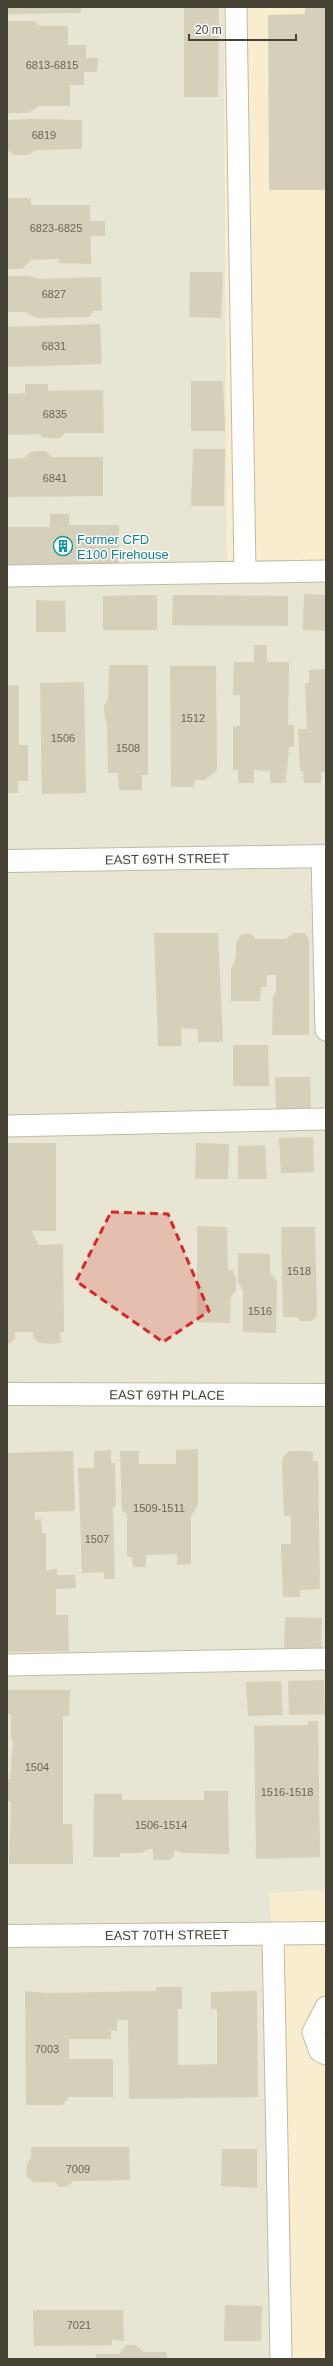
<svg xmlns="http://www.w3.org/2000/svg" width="333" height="2366" font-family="Arial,sans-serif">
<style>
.residential{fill:#e8e5d2}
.commercial{fill:#f8edce}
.building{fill:#d6cfb9}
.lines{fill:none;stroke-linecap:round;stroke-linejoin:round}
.lane-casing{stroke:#c0bba6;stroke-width:23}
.street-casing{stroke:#c0bba6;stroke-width:24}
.lane{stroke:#fff;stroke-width:21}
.street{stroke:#fff;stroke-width:22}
.marked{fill:#d62828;fill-opacity:0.2;stroke:#d62828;stroke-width:3;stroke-dasharray:8 5;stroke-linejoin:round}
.labels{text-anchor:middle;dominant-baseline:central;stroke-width:3;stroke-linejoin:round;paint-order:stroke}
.number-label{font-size:11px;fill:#6a6555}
.culture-label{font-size:13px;fill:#0d838f;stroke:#fff;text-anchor:start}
.street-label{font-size:13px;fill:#464234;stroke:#fff}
</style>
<rect width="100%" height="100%" fill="#f4f1e4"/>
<path class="residential" d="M7,7H224L227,560H326V1890L270,1893L280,2359H7Z"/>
<path class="commercial" d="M224,7H326V560H227Z
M326,1890V2359H280L270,1894Z"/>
<path class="building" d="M7,7H81V13L7,14Z
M184,7H219L218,97H184Z
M305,7H326V190H269L268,15L305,14Z
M7,21H34L40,26H68V45H86V58H98L97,72H84V85H70V106H39L28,113H7Z
M30,119L82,120V149L36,150L27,155H14L7,150V120Z
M7,198H31V205H90V221H105V236H91V264L58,263L59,259L31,260L22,269H7Z
M190,272H223L221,318L189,317Z
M7,276H29L40,279L101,277L102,310L93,311L90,317L37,318L25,312H7Z
M100,324L102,364L7,367V327Z
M191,381H223L225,431H191Z
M25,384H48V391L103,390L104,433H64L61,438H43L40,434L7,435V394L25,393Z
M193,449H225L224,506H191Z
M45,451L52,457H103V496L7,497V459L24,458L30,452Z
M50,514H69V525H119V564L7,565V527H50Z
M304,594L326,595V631L303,630Z
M157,595V630H103V596Z
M173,595L288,596V626L172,625Z
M36,600L65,601L66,632H36Z
M254,645H267V662H289L288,725H294V747H289L286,783H270V771L254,770V783H238V770H233V726H240V695H233L234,662H254Z
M109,665H148V775H142V790H119L118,773H108L107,723L105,719L104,705L108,700Z
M170,666H216L217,770L205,780H195L193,787H171Z
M326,669V772H321V783H304L303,771H300L298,729H307L305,683H309V670Z
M84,682L86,793L42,794L40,683Z
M19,685V745H28V781H18V793H7V686Z
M154,933H218L223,1042H198V1029L181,1028L182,1046H158Z
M293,933H304L309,939V1035H272L273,995L276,992V975H267V987H261L260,1001H231V969L236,958V943L241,934H251L256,939H286Z
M233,1045H268L269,1086H233Z
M275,1077H310L311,1109L276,1110Z
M313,1137L314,1172L281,1173L279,1138Z
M7,1143H56V1231H32L38,1245L63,1244L64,1332H60L61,1342L56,1344L39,1343L33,1337V1332H15V1339L7,1345Z
M196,1143L229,1144L228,1179H195Z
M265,1145L267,1179H238V1146Z
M197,1226L227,1227L228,1270H232L236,1278V1291L231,1297L230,1323L197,1322Z
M281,1227H315L317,1316L312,1321H301L296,1317H283Z
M238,1253L270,1254V1273L277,1281L276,1333L243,1332V1290L238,1284Z
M198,1449V1505L191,1516V1564L177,1565V1554L146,1555V1567H133L132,1557H127V1514L122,1511L120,1451H139V1464H176V1450Z
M111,1450V1463H115L116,1506L113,1507L115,1579H104V1572L82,1573L78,1468H94V1451Z
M73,1451L75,1511L35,1512V1520L41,1519L42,1533H46V1570L57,1569V1575H75L76,1588L56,1589V1615H68L69,1651L7,1652V1453Z
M289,1451H310L313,1453V1461H318L320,1589L300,1590V1597H283L281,1544H291V1516H284L282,1466L283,1457Z
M285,1617L322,1618L321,1648H284Z
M324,1680L325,1714L289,1715L288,1681Z
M281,1681L283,1715L248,1716L246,1682Z
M7,1690H70L69,1716H63V1824H72L73,1864H9L11,1803L8,1800V1779H10L13,1742L11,1739V1714H7Z
M308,1721H318L320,1857L256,1859L254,1726L308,1725Z
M204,1791H228L229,1854L182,1853L174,1850V1856L170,1860H153V1849H149L141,1853H120V1857H93L94,1794H122V1800H204Z
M156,1987H182V2009H178V2065L217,2064V2009H211V1992L257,1991L258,2097L129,2099L128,2020H117V2031L111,2030V2039H69V2059H113V2097H69L63,2105H26L25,1991L47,1993L156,1991Z
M31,2147H129L130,2180L73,2181L68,2186L59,2187L55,2182H33L26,2176L27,2163L31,2158Z
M222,2149H257V2188L221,2186Z
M225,2305L262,2306L261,2341H224Z
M33,2310H123L124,2341L112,2340V2345L34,2346Z
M126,2345H136L144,2352H166L167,2359H96V2354H119Z"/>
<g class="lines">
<g class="lane-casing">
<path id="lane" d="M236,7L245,572
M7,576L326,571
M322,856L326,1030
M7,1126L326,1119
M7,1665L326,1659
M273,1933L281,2359
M326,2007L313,2032L320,2051L326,2054"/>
</g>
<g class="street-casing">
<g id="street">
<path id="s1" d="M7,861L326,856"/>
<path id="s2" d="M7,1394L326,1395"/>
<path id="s3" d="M7,1936L326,1933"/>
</g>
</g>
<use href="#lane" class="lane"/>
<use href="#street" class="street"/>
</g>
<path class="marked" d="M111,1212L168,1214L209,1311L163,1342L76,1281Z"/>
<defs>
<g id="building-ring" transform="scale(1)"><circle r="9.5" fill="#fff" stroke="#0f9aa8" stroke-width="1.5"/><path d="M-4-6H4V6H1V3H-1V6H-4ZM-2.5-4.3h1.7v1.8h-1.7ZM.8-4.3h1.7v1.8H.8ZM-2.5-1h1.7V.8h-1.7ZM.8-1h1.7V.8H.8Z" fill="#0f9aa8"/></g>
</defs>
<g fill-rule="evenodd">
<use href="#building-ring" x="63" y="546"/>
</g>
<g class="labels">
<g class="number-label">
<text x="52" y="65">6813-6815</text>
<text x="44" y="135">6819</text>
<text x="56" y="228">6823-6825</text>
<text x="54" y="294">6827</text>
<text x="54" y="346">6831</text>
<text x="55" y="414">6835</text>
<text x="55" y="478">6841</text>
<text x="193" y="718">1512</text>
<text x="63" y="738">1506</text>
<text x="128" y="748">1508</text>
<text x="299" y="1271">1518</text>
<text x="260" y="1311">1516</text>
<text x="159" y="1508">1509-1511</text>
<text x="97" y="1539">1507</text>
<text x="37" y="1767">1504</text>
<text x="287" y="1792">1516-1518</text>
<text x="161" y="1825">1506-1514</text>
<text x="47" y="2049">7003</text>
<text x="78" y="2169">7009</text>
<text x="79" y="2325">7021</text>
</g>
<g class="culture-label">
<text x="77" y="539">Former CFD<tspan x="77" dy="15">E100 Firehouse</tspan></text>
</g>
<g class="street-label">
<text stroke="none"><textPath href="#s1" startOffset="160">EAST 69TH STREET</textPath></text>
<text stroke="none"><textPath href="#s2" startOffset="160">EAST 69TH PLACE</textPath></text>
<text stroke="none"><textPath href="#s3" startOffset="160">EAST 70TH STREET</textPath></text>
</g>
</g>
<rect width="333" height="2366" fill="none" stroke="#464234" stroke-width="16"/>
<path d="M189 34v6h107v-6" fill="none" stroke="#464234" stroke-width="2"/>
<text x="195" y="34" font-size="12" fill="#464234" stroke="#ffffff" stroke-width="3" paint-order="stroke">20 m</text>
</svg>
